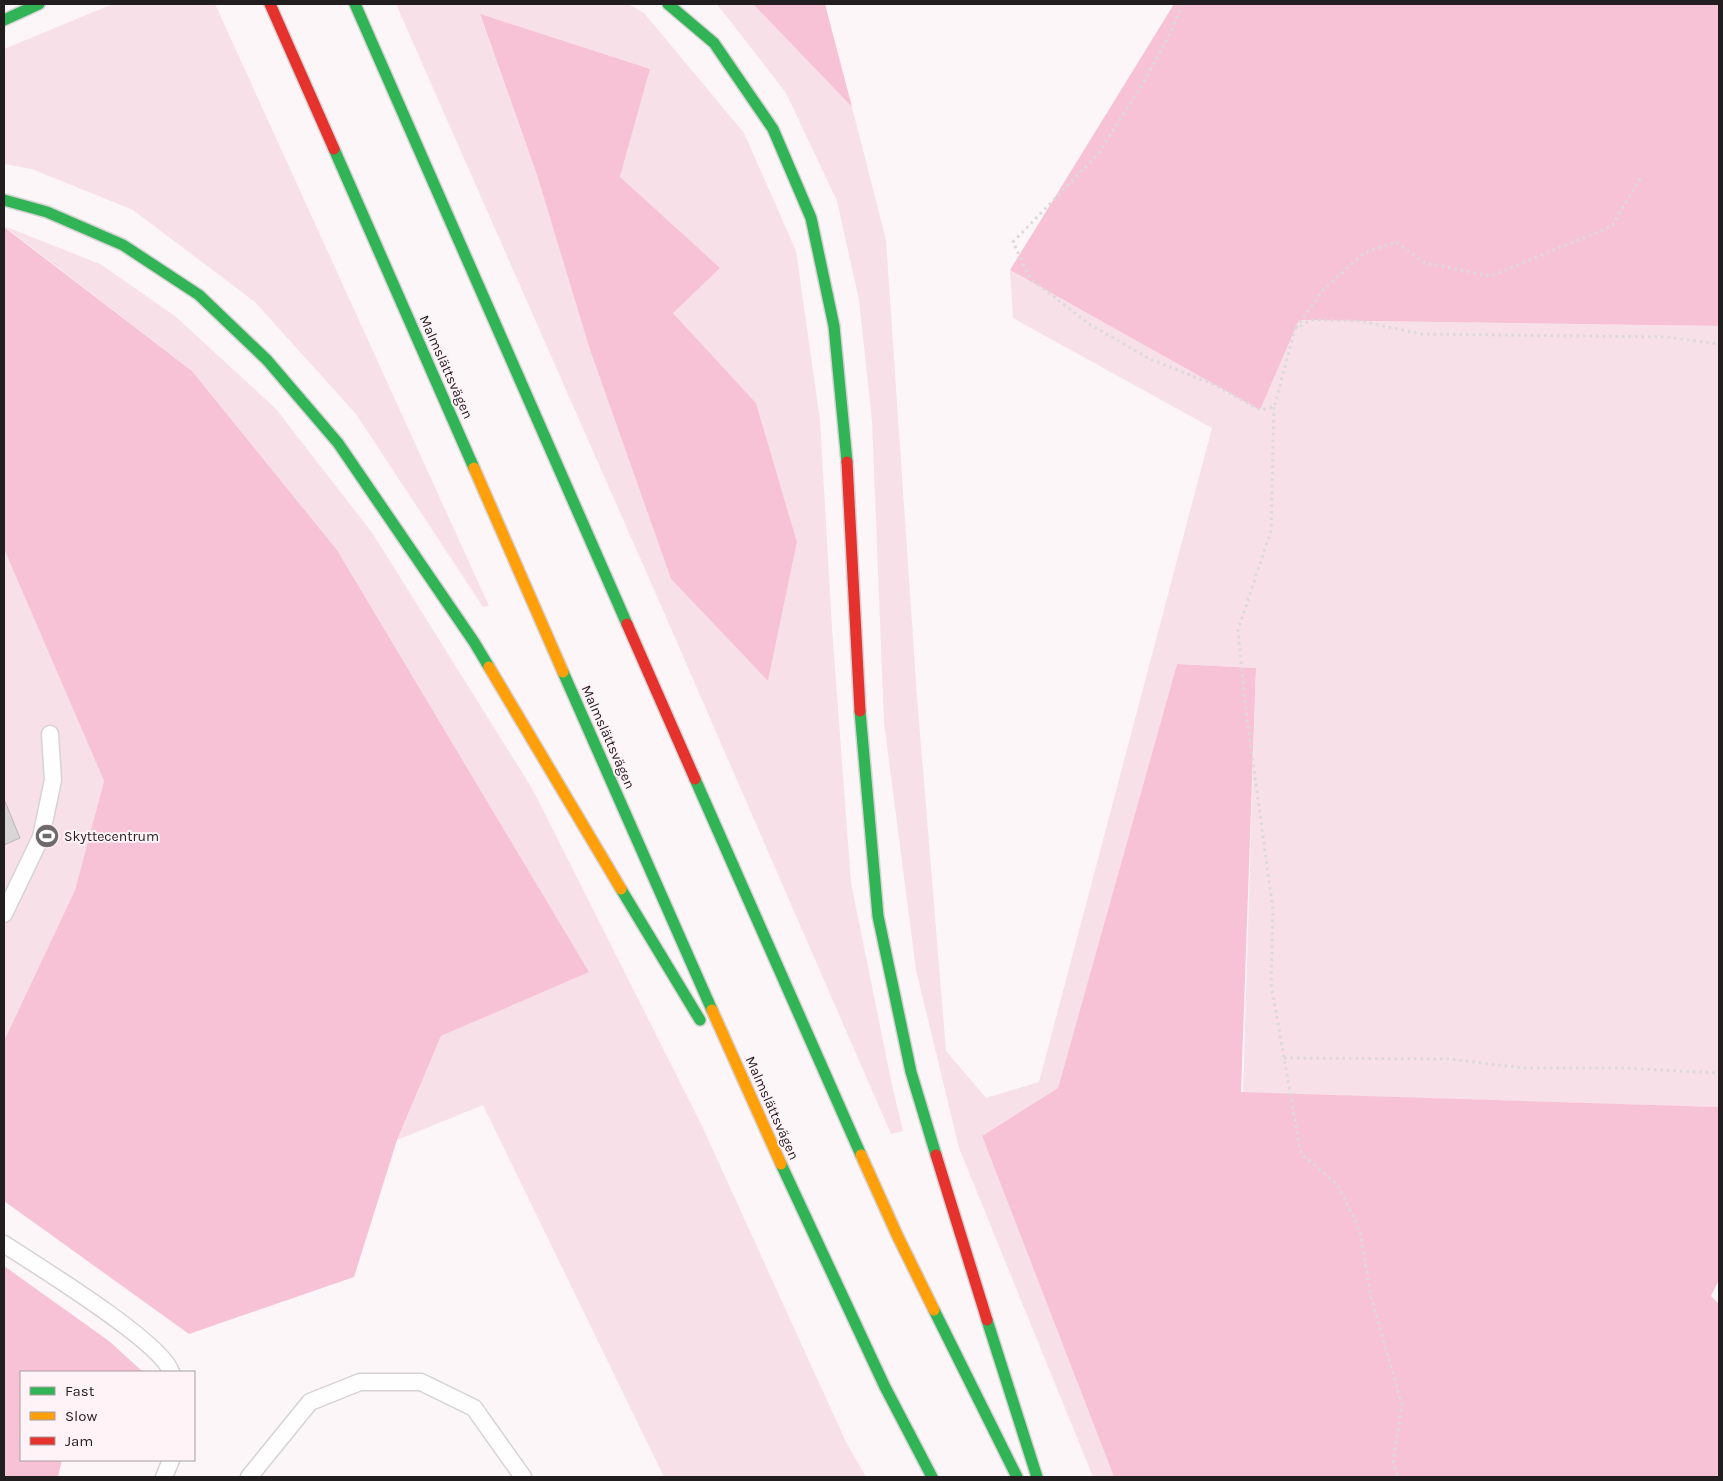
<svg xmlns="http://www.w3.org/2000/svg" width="1723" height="1481" font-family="Karla,sans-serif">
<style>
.green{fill:#f8e0e8;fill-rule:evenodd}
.forest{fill:#f8c2d6}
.building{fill:#d9d4d6;stroke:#bdb7b9}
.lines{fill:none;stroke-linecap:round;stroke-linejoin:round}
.lane-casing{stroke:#d7d2d4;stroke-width:19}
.fast-casing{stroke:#d7d2d4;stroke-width:14}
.slow-casing{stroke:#d7d2d4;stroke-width:14}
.jam-casing{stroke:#d7d2d4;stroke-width:14}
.path{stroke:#dbd9d9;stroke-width:3;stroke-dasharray:2.5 4;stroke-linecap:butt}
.lane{stroke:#fffefe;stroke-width:16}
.fast{stroke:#30b455;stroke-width:11}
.slow{stroke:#ff9f0a;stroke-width:11}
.jam{stroke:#e5322d;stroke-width:11}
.labels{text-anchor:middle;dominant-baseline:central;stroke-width:4;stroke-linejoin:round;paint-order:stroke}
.street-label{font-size:14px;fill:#221d1f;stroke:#fff3f7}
.poi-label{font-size:14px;fill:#221d1f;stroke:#fff3f7;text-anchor:start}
</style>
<rect width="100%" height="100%" fill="#fcf6f8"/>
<path class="green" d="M113,4H215L489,606L483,607L356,414L255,302L133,210L32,169L4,164V49Z
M396,4H628L644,13L744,133L796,251L820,420L832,628L851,883L892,1085L903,1131L891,1134L659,601ZM480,15L650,69L620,177L673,313L756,403L797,542L768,681L671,579L589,347L537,175Z
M717,4H753L852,107L886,240L917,697L946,1051L986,1098L1039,1082L1212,428L1013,318L1010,270L1260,410L1299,320L1719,326V1107L1243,1093L1256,668L1177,664L1058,1088L982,1136L1114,1477H1093L959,1148L916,970L884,722L872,421L859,300L837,201L786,93Z
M4,226L100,264L175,316L276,409L373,534L533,790L702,1126L846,1442L866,1477H664L483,1105L397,1140L441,1036L588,971L337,550L192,371Z
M4,549L104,781L75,890L4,1041Z"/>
<path class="forest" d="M753,4H825L852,107Z
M1174,4H1719V326L1299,320L1260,410L1010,270Z
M480,14L650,69L620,177L720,268L673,313L756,403L797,542L768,681L671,579L589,347L537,175Z
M4,227L192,371L337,550L589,972L441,1036L397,1140L354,1277L189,1334L4,1201V1041L75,890L104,781L4,549Z
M1177,664L1256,668L1241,1092L1719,1107V1280L1711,1296L1719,1304V1477H1114L982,1136L1058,1088Z
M4,1266L109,1341L143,1372H21V1460H62L58,1477H4Z"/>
<path class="building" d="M4,799L20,838L4,845Z"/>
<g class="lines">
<g class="lane-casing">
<path id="lane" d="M4,914L41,837L53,780L50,734
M4,1244C36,1265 162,1342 171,1372
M164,1477L171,1460
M249,1477L310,1402L360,1382H421L474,1408L523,1477"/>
</g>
<g class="fast-casing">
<path id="fast" d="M355,4L627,624
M668,4L714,43L773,129L811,218L834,326L847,462
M4,20L39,4
M334,149L474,468
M4,200L47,212L123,245L199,295L267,360L338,443L474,642L489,667
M563,672L712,1010
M860,711L878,916L911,1072L936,1155
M695,779L861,1155
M621,889L700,1020
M781,1164L885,1387L932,1477
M934,1310L1017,1477
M987,1320L1037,1477"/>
</g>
<g class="slow-casing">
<path id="slow" d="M474,468L563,672
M489,667L621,889
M712,1010L781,1164
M861,1155L898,1237L934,1310"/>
</g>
<g class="jam-casing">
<path id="jam" d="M270,4L334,149
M847,462L860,711
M627,624L695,779
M936,1155L987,1320"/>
</g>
<path class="path" d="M1182,4L1171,32L1142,85L1099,153L1013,242L1030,278L1089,324L1150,359L1215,385L1260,410L1274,407L1295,329L1311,320L1360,321L1421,334L1666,337L1719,344
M1296,328L1324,289L1364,253L1396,242L1425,263L1491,276L1612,226L1641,177
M1274,407L1271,531L1238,630L1246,711L1273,910L1271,984L1301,1154L1337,1184L1360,1231L1371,1297L1402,1405L1393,1462L1398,1477
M1284,1058L1450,1059L1523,1068H1625L1719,1073"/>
<use href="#lane" class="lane"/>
<use href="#fast" class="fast"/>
<use href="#slow" class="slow"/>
<use href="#jam" class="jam"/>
</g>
<defs>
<g id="stadium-disc" transform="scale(1.25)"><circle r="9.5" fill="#6e696b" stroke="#fff3f7"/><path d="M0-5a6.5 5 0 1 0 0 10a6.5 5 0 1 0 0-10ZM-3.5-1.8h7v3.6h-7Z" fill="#fff"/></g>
</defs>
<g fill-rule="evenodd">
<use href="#stadium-disc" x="47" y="836"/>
</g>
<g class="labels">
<g class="street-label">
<text transform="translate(446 367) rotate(66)">Malmslättsvägen</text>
<text transform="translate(608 737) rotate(66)">Malmslättsvägen</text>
<text transform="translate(772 1108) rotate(66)">Malmslättsvägen</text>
</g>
<g class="poi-label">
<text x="64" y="836">Skyttecentrum</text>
</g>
</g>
<rect width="1723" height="1481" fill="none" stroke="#221d1f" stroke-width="10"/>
<rect x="20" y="1371" width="175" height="90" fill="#fff3f7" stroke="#a79da1"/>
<rect x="30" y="1387" width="25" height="8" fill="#30b455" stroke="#a79da1"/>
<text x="65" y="1396" font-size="15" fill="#221d1f">Fast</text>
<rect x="30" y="1412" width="25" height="8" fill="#ff9f0a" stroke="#a79da1"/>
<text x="65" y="1421" font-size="15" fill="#221d1f">Slow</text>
<rect x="30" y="1437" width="25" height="8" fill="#e5322d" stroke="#a79da1"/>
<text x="65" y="1446" font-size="15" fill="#221d1f">Jam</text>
</svg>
